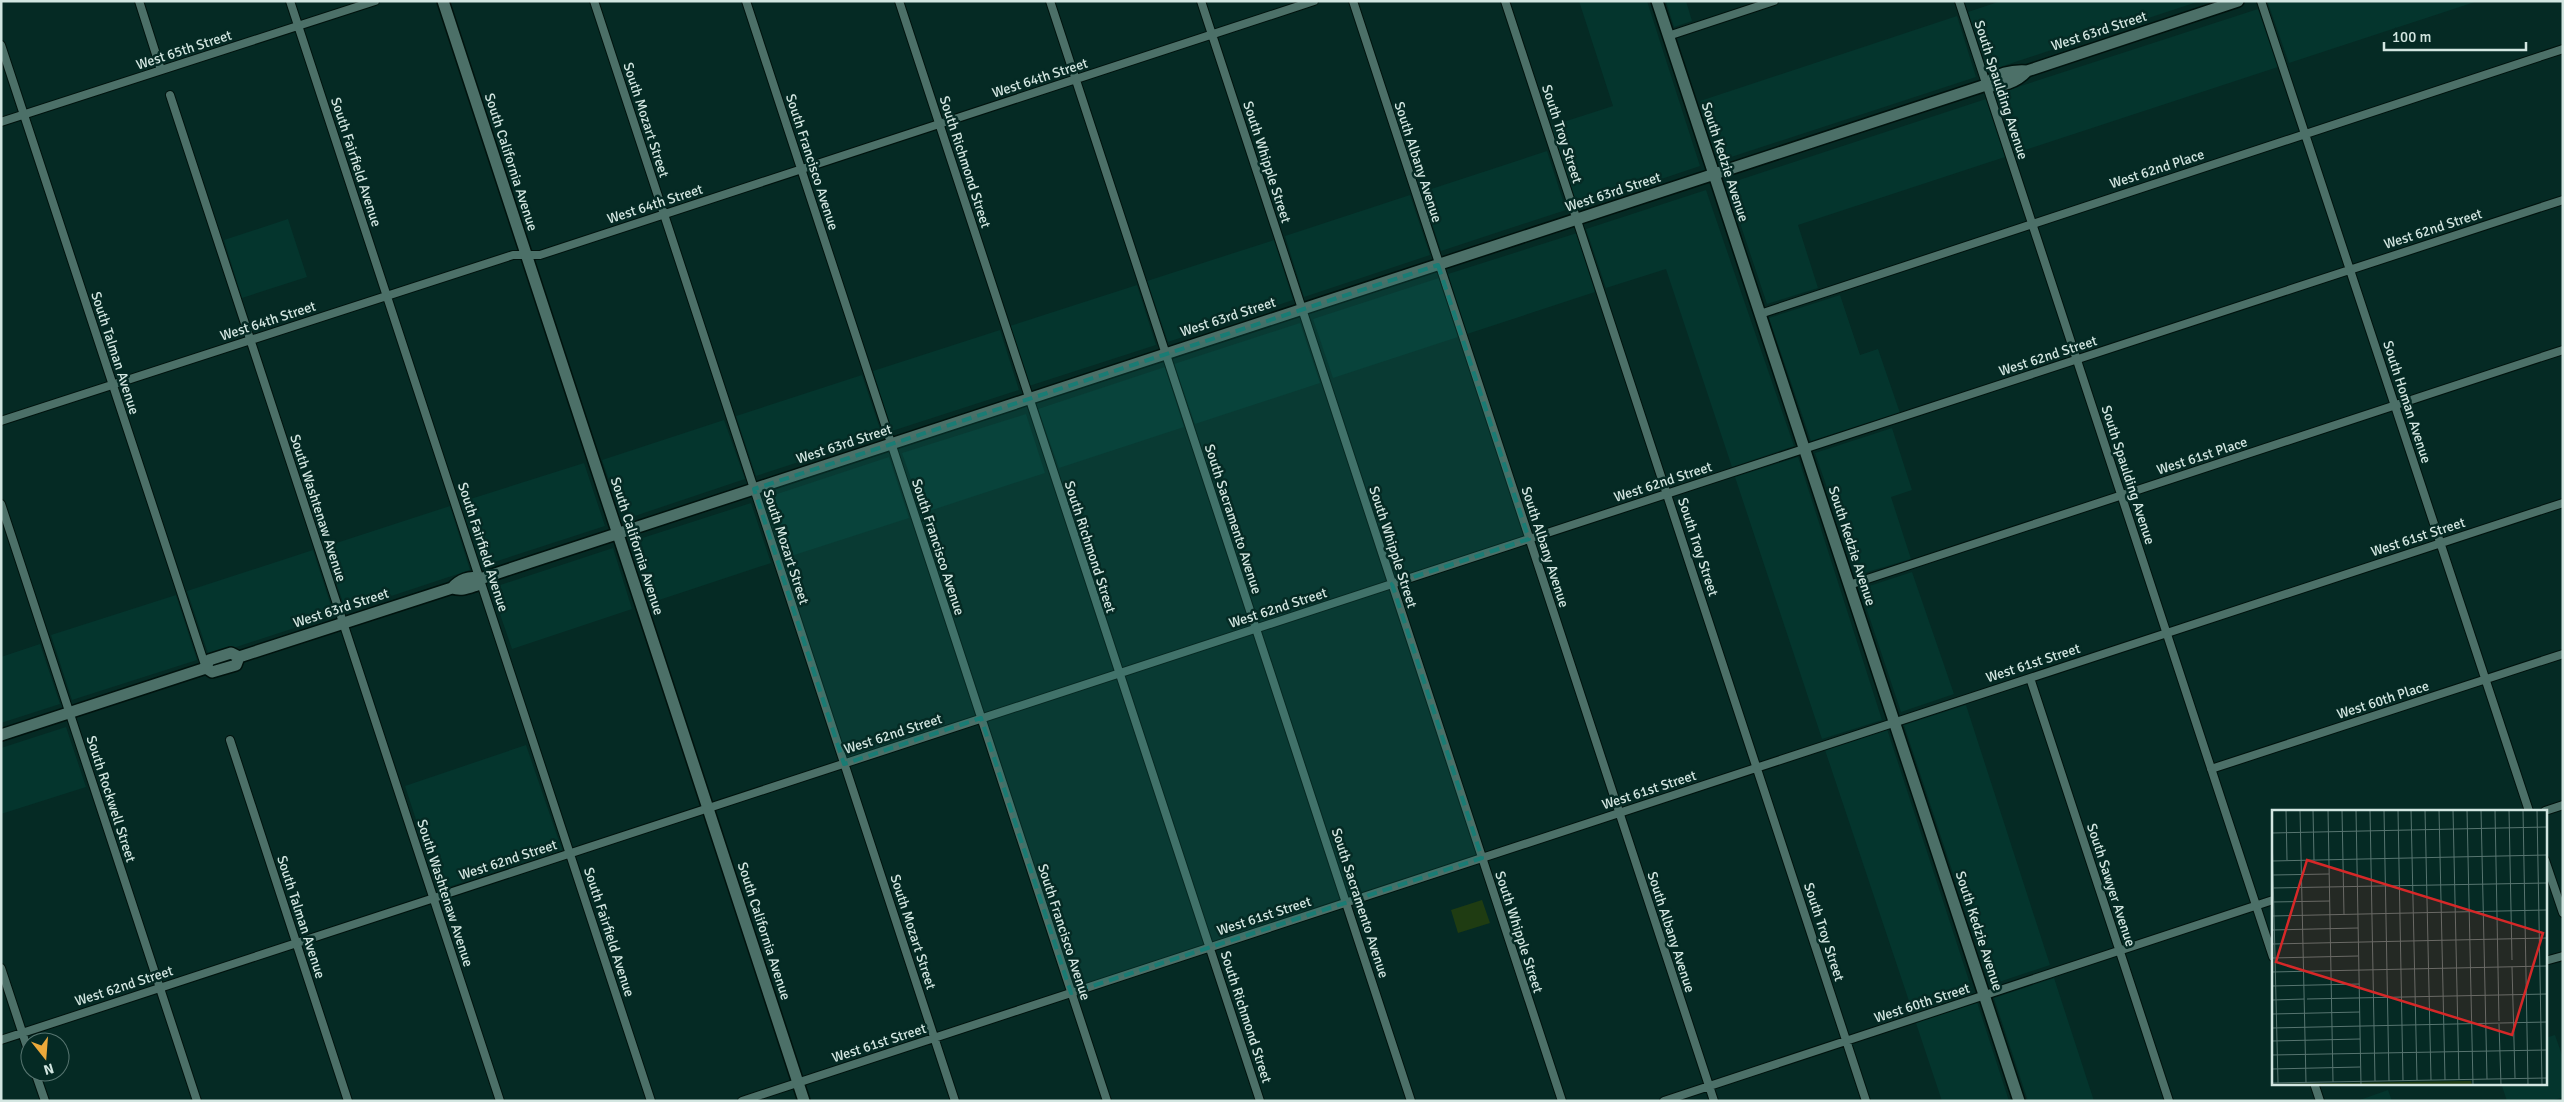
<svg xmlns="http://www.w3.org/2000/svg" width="2564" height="1102" font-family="Signika,sans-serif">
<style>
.built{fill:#04352d}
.green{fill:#1f3c12}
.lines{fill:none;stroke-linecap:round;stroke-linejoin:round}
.street-casing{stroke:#00120d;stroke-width:10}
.secondary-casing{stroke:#00120d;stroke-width:14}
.street{stroke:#4c7068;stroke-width:8}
.secondary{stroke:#4c7068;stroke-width:11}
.marked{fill:#197c74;fill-opacity:0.2;stroke:#197c74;stroke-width:4;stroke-dasharray:10 6;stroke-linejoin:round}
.labels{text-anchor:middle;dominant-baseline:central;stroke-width:5;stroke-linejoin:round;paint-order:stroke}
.street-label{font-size:14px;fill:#d3e6e1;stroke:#052a24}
.inset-road{fill:none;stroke:#577570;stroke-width:1}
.view{fill:#d62828;fill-opacity:0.15;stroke:#d62828;stroke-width:2.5}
.inset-edge{fill:none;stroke:#d3e6e1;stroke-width:2.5}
</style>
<rect width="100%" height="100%" fill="#052a24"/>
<path class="built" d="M1579,1H1647L1700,166L1578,207L1551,126L1613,106Z
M1666,1H1686L1692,21L1674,27Z
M2001,1H2200L1988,71L1968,12Z
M2273,1H2478L2289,63L2268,3Z
M2258,9L2278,67L2016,153L1996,94Z
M1957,16L1976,77L1719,161L1700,101Z
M1986,99L2005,157L1798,225L1818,288L1767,304L1727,184Z
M1547,151L1566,210L1441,251L1422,192Z
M1706,190L1794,446L1732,467L1666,269L1606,288L1586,229Z
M1410,195L1430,255L1304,297L1285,236Z
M288,219L307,277L242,298L224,240Z
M1577,233L1595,292L1467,334L1448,274Z
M1274,240L1293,300L1168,342L1147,281Z
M1439,278L1458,337L1333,378L1313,319Z
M1137,285L1156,345L1029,386L1010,326Z
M1840,295L1860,355L1878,349L1900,413L1811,441L1769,318Z
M1300,323L1320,383L1195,424L1174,364Z
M1000,330L1019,390L892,431L873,371Z
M1165,367L1184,427L1059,468L1038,409Z
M862,375L882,435L756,476L736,416Z
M1026,414L1045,473L923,513L902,453Z
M724,420L745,479L623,520L602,460Z
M1892,428L1912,490L1891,497L1911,559L1857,575L1815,453Z
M889,457L909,518L785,558L765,498Z
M1798,457L1882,720L1822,739L1735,477Z
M584,463L605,526L482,566L461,502Z
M751,503L771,563L650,603L630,542Z
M450,506L470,570L346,611L324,547Z
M613,548L632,609L512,649L491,588Z
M313,550L334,615L209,656L187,591Z
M1912,572L1954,694L1901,712L1860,589Z
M176,595L197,660L72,700L51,635Z
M40,644L60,704L1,723V657Z
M1966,705L2050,965L1990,985L1904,725Z
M66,727L86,787L1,814V748Z
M1887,729L1973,993L1913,1013L1825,750Z
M526,745L562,850L439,890L405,786Z
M2054,978L2056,984L2094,1101H2028L1994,998Z
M1977,1002L2009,1101H1942L1916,1023Z
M2555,1035L2563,1058V1097L2552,1101H2507L2501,1083H2545V1038Z
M2388,1090L2392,1101H2357Z"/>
<path class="green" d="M1482,900L1490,923L1458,933L1451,910Z"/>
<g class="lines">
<g class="street-casing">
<path id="street" d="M139,1L161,70
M290,1L651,1101
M594,1L955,1101
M746,1L1107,1101
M899,1L1260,1101
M1050,1L1411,1101
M1201,1L1562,1101
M1353,1L1714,1101
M1505,1L1866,1101
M1959,1L2273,957
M2261,1L2529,811
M1668,36L1774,1
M1,45L206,668
M170,95L500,1101
M1,122L375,1
M1760,314L2563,49
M1,421L513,255H540L1314,1
M1,504L197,1101
M1849,585L2563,350
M2030,678L2169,1101
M230,740L348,1101
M2211,769L2563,654
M2545,811L2563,805
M2545,860L2563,913
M2545,961L2563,956
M1,968L30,1056
M1,1040L2563,200
M35,1072L45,1101
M2314,1083L2320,1101
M742,1101L2563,503
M1664,1101L2273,900"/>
</g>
<g class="secondary-casing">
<path id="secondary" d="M443,1L804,1101
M1657,1L2019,1101
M1986,85C1995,73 2013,70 2027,71L2238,1
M452,588C462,591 468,588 477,585L480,579
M206,668L209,660L231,653L239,657L452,588C459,580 470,575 480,579L531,562L1986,85C2001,88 2017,82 2027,71
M206,668L212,672L236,665L239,657
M1,735L206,668"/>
</g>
<use href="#street" class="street"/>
<use href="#secondary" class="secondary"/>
</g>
<path class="marked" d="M1438,265L1529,539L1392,584L1482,858L1071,993L981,718L844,764L754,489Z"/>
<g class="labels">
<g class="street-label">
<text transform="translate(2099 31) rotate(-18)">West 63rd Street</text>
<text transform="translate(184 50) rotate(-18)">West 65th Street</text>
<text transform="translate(1040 78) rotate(-18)">West 64th Street</text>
<text transform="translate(2001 90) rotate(72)">South Spaulding Avenue</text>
<text transform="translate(646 120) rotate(72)">South Mozart Street</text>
<text transform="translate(1562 134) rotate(72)">South Troy Street</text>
<text transform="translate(356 162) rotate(72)">South Fairfield Avenue</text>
<text transform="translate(511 162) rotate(72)">South California Avenue</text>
<text transform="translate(812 162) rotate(72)">South Francisco Avenue</text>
<text transform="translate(965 162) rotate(72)">South Richmond Street</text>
<text transform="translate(1267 162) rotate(72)">South Whipple Street</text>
<text transform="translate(1418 162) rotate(72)">South Albany Avenue</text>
<text transform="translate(1725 162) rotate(72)">South Kedzie Avenue</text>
<text transform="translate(2157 169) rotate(-18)">West 62nd Place</text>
<text transform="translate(1613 192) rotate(-18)">West 63rd Street</text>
<text transform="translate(655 204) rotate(-18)">West 64th Street</text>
<text transform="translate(2433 229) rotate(-18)">West 62nd Street</text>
<text transform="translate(1228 317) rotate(-18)">West 63rd Street</text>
<text transform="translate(268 321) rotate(-18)">West 64th Street</text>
<text transform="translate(115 353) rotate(72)">South Talman Avenue</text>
<text transform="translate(2048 356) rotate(-18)">West 62nd Street</text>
<text transform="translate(2407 402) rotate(72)">South Homan Avenue</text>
<text transform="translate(844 444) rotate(-18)">West 63rd Street</text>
<text transform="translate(2202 456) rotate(-18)">West 61st Place</text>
<text transform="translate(2128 475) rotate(72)">South Spaulding Avenue</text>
<text transform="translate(1663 482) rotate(-18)">West 62nd Street</text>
<text transform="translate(318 508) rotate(72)">South Washtenaw Avenue</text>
<text transform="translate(1233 519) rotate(72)">South Sacramento Avenue</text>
<text transform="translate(2418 537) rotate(-18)">West 61st Street</text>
<text transform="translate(637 546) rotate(72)">South California Avenue</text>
<text transform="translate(1852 546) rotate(72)">South Kedzie Avenue</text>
<text transform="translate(483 547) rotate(72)">South Fairfield Avenue</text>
<text transform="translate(786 547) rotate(72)">South Mozart Street</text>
<text transform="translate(938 547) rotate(72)">South Francisco Avenue</text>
<text transform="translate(1090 547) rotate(72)">South Richmond Street</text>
<text transform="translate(1393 547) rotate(72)">South Whipple Street</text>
<text transform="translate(1545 547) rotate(72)">South Albany Avenue</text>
<text transform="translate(1698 547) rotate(72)">South Troy Street</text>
<text transform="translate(341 608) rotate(-18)">West 63rd Street</text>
<text transform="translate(1278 608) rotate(-18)">West 62nd Street</text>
<text transform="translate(2033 663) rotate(-18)">West 61st Street</text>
<text transform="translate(2383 700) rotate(-18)">West 60th Place</text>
<text transform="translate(893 734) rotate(-18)">West 62nd Street</text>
<text transform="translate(1649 790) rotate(-18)">West 61st Street</text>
<text transform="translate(111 799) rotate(72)">South Rockwell Street</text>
<text transform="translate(508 860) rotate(-18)">West 62nd Street</text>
<text transform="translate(2111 885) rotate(72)">South Sawyer Avenue</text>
<text transform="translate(445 893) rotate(72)">South Washtenaw Avenue</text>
<text transform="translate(1360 903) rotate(72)">South Sacramento Avenue</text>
<text transform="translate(1264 916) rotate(-18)">West 61st Street</text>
<text transform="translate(301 917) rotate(72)">South Talman Avenue</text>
<text transform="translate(764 931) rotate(72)">South California Avenue</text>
<text transform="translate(1979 931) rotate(72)">South Kedzie Avenue</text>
<text transform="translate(609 932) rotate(72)">South Fairfield Avenue</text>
<text transform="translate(913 932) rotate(72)">South Mozart Street</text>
<text transform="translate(1064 932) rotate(72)">South Francisco Avenue</text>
<text transform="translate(1519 932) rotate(72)">South Whipple Street</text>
<text transform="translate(1671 932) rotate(72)">South Albany Avenue</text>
<text transform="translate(1824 932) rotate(72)">South Troy Street</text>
<text transform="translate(124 986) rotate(-18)">West 62nd Street</text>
<text transform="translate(1922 1003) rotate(-18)">West 60th Street</text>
<text transform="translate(1246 1017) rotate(72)">South Richmond Street</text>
<text transform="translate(879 1043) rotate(-18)">West 61st Street</text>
</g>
</g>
<g transform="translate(2272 810)">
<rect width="275" height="275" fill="#052a24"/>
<path d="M199,271L200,275L0,274Z" fill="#1f3c12"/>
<path class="inset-road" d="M14,0L15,50M28,0L34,273M41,0L42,50M56,0L61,272M70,0L72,105M84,0L89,275M98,0L103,271M112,0L117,271M126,0L131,271M139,0L145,270M153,0L159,270M167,0L173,270M181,0L187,270M195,0L201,275M209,0L215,269M223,0L227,211M237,0L240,150M251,0L256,275M265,0L270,275M0,21L6,273M0,23L275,17M0,51L275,45M1,65L57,64M0,78L275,73M0,92L58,91M0,106L275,100M0,120L86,118M0,134L275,128M0,148L86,146M240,157L243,268M0,162L275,156M0,176L87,174M35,189L275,184M0,190L32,189M0,204L88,202M227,214L229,275M0,218L275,212M0,231L88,229M0,245L275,240M0,259L88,257M0,273L275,268"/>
<path class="view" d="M35,50L271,123L240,225L4,152Z"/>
<rect width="275" height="275" class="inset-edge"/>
</g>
<rect width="2564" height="1102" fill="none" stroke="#d3e6e1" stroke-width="5"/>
<g transform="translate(45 1057) rotate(163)"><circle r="24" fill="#052a24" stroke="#577570"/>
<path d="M0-4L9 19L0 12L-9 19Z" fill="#eca93a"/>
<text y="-8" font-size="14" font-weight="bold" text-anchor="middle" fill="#d3e6e1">N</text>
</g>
<path d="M2384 42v8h142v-8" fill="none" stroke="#d3e6e1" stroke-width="2.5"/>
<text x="2392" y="42" font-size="15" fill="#d3e6e1" stroke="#052a24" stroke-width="4" paint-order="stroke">100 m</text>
</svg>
